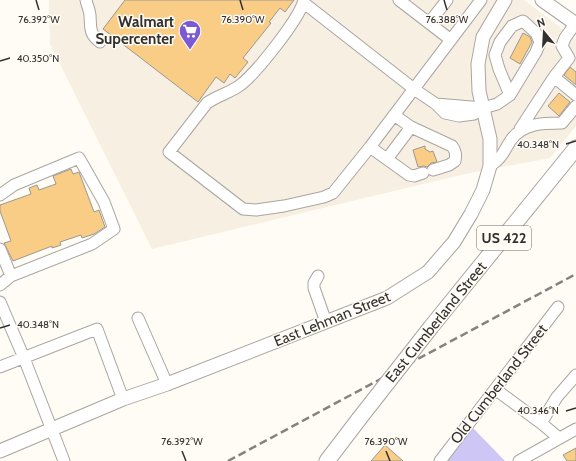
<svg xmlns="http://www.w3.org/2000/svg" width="576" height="461" font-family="Cabin,sans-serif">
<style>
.built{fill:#f7efe2}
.green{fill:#cec6f5}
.building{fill:#facd86;stroke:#9b9892}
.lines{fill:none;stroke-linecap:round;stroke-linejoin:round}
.minor-casing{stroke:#a9a5a0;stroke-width:13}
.major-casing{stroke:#a9a5a0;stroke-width:15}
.highway-casing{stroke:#a9a5a0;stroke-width:17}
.minor{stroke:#fff;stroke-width:11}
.major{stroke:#fff;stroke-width:13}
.highway{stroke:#fff;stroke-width:15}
.rail{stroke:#85827f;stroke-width:2.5;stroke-dasharray:8 4;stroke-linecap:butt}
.highway-bridge-casing{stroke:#a9a5a0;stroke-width:17;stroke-linecap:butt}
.highway-bridge{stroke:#fff;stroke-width:15}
.ticks{fill:none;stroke:#33312f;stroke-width:1.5}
.labels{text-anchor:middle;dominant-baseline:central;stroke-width:3;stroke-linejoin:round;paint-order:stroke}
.shield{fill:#fffbf5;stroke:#706e6a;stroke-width:1}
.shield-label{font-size:14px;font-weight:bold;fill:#33312f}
.poi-label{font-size:15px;font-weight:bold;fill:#33312f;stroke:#fffbf5;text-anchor:end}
.street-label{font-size:15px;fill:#33312f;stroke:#fffbf5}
.ticks-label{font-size:10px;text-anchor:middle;fill:#33312f;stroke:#fffbf5;stroke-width:3;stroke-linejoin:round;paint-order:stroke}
</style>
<rect width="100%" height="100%" fill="#fffbf5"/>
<path class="built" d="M49,0H524L576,39V126L550,158L465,174L152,249L50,44Z"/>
<path class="green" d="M472,427L505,461H445Z"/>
<path class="building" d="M125,0H294L285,12L280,8L269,22L271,23L243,58L248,62L235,78L230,74L224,83L216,77L198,102L103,29Z
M523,33L530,37L532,42L520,64L510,58Z
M570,67L576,72V85L564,75Z
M559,93L570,102L559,116L548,106Z
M425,146V149L430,152L433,151L437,162L431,163L427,167L424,166L418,167L413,150Z
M71,169L73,174L79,172L94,212L99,210L105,227L94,234L82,238L81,235L60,242L61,245L52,248V246L13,261L4,243L11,241L0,211V205L31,194L29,188L37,185L39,190L56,184L53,176Z
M385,445L403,461H371Z
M576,448V461H567L563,455Z"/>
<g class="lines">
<g class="minor-casing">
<path id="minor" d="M86,0C87,5 90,11 90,16C91,28 89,34 100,42
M304,0C300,18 255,75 239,86C229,93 217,96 207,103L169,152L243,209L256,210L284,206L324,197L333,193L370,147L481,0
M399,0L451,40
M304,3L414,89L436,104L445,113L459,116L474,114L483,108L497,104L510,95L536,52L540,42L536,33L523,21L512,26L500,42L495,55L499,69L510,95
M429,23L447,0
M575,24L565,38L562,46L569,58L554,77L576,95
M436,104L483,108
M394,115L411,127L452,146C456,151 456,155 455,161L449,165L433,170
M520,129L554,77
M370,147L409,175L414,176L423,173
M387,159L411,127
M490,166C503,157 503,152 511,140C523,123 543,123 562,123L576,106
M0,195L14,185L79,158L104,202L114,229L92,244L11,276L0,285
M0,249L11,276
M318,276L314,283V288L326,322
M0,302L24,358L64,461
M138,318L167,384
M0,367L97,329L123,399
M495,389L541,423L559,438
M541,423L557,397L576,375
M440,461L558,307
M519,461L576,429"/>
</g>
<g class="major-casing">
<path id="major" d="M542,0L576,24
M0,451L123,399L167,384L387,298L428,272L454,242L471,214L483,190L490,166V139L479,91L478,64L483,37L505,0"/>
</g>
<g class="highway-casing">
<path id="highway" d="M431,327L576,148
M327,461L359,419"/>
</g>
<use href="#minor" class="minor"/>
<use href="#major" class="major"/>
<use href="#highway" class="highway"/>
<path class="rail" d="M228,461L576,274"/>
<g class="highway-bridge-casing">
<path id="highway-bridge" d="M359,419L431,327"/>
</g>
<use href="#highway-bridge" class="highway-bridge"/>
</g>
<path class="ticks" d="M36,0L39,10M240,0L243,10M444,0L447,10M0,61L10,58M566,144L576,141M0,328L10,325M566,411L576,408M182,451L186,461M386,451L390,461"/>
<defs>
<g id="supermarket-pin" transform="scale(1.15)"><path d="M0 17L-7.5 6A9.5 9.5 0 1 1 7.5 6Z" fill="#7c5ad4" stroke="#fffbf5"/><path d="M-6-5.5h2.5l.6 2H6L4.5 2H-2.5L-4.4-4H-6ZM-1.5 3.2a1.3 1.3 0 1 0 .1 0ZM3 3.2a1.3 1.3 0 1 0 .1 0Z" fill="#fff"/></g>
</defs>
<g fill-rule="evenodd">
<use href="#supermarket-pin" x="190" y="31"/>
</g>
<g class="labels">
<rect class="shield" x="477" y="226" width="54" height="24" rx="3"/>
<g class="shield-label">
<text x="504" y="238">US 422</text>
</g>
<g class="poi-label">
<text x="174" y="22">Walmart<tspan x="174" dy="17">Supercenter</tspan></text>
</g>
<g class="street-label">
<text transform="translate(332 319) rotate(-22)">East Lehman Street</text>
<text transform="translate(436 322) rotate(-51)">East Cumberland Street</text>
<text transform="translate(499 384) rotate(-52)">Old Cumberland Street</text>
</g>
</g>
<g class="ticks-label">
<text x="39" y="23">76.392°W</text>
<text x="243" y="23">76.390°W</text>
<text x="447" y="23">76.388°W</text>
<text x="38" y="62">40.350°N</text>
<text x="538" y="148">40.348°N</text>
<text x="38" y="328">40.348°N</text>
<text x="538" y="414">40.346°N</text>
<text x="182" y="445">76.392°W</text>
<text x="386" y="445">76.390°W</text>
</g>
<g transform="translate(544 32) rotate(342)" stroke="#fffbf5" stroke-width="3" paint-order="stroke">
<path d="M0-3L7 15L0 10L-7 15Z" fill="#33312f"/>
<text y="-6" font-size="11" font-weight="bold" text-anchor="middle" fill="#33312f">N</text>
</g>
</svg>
